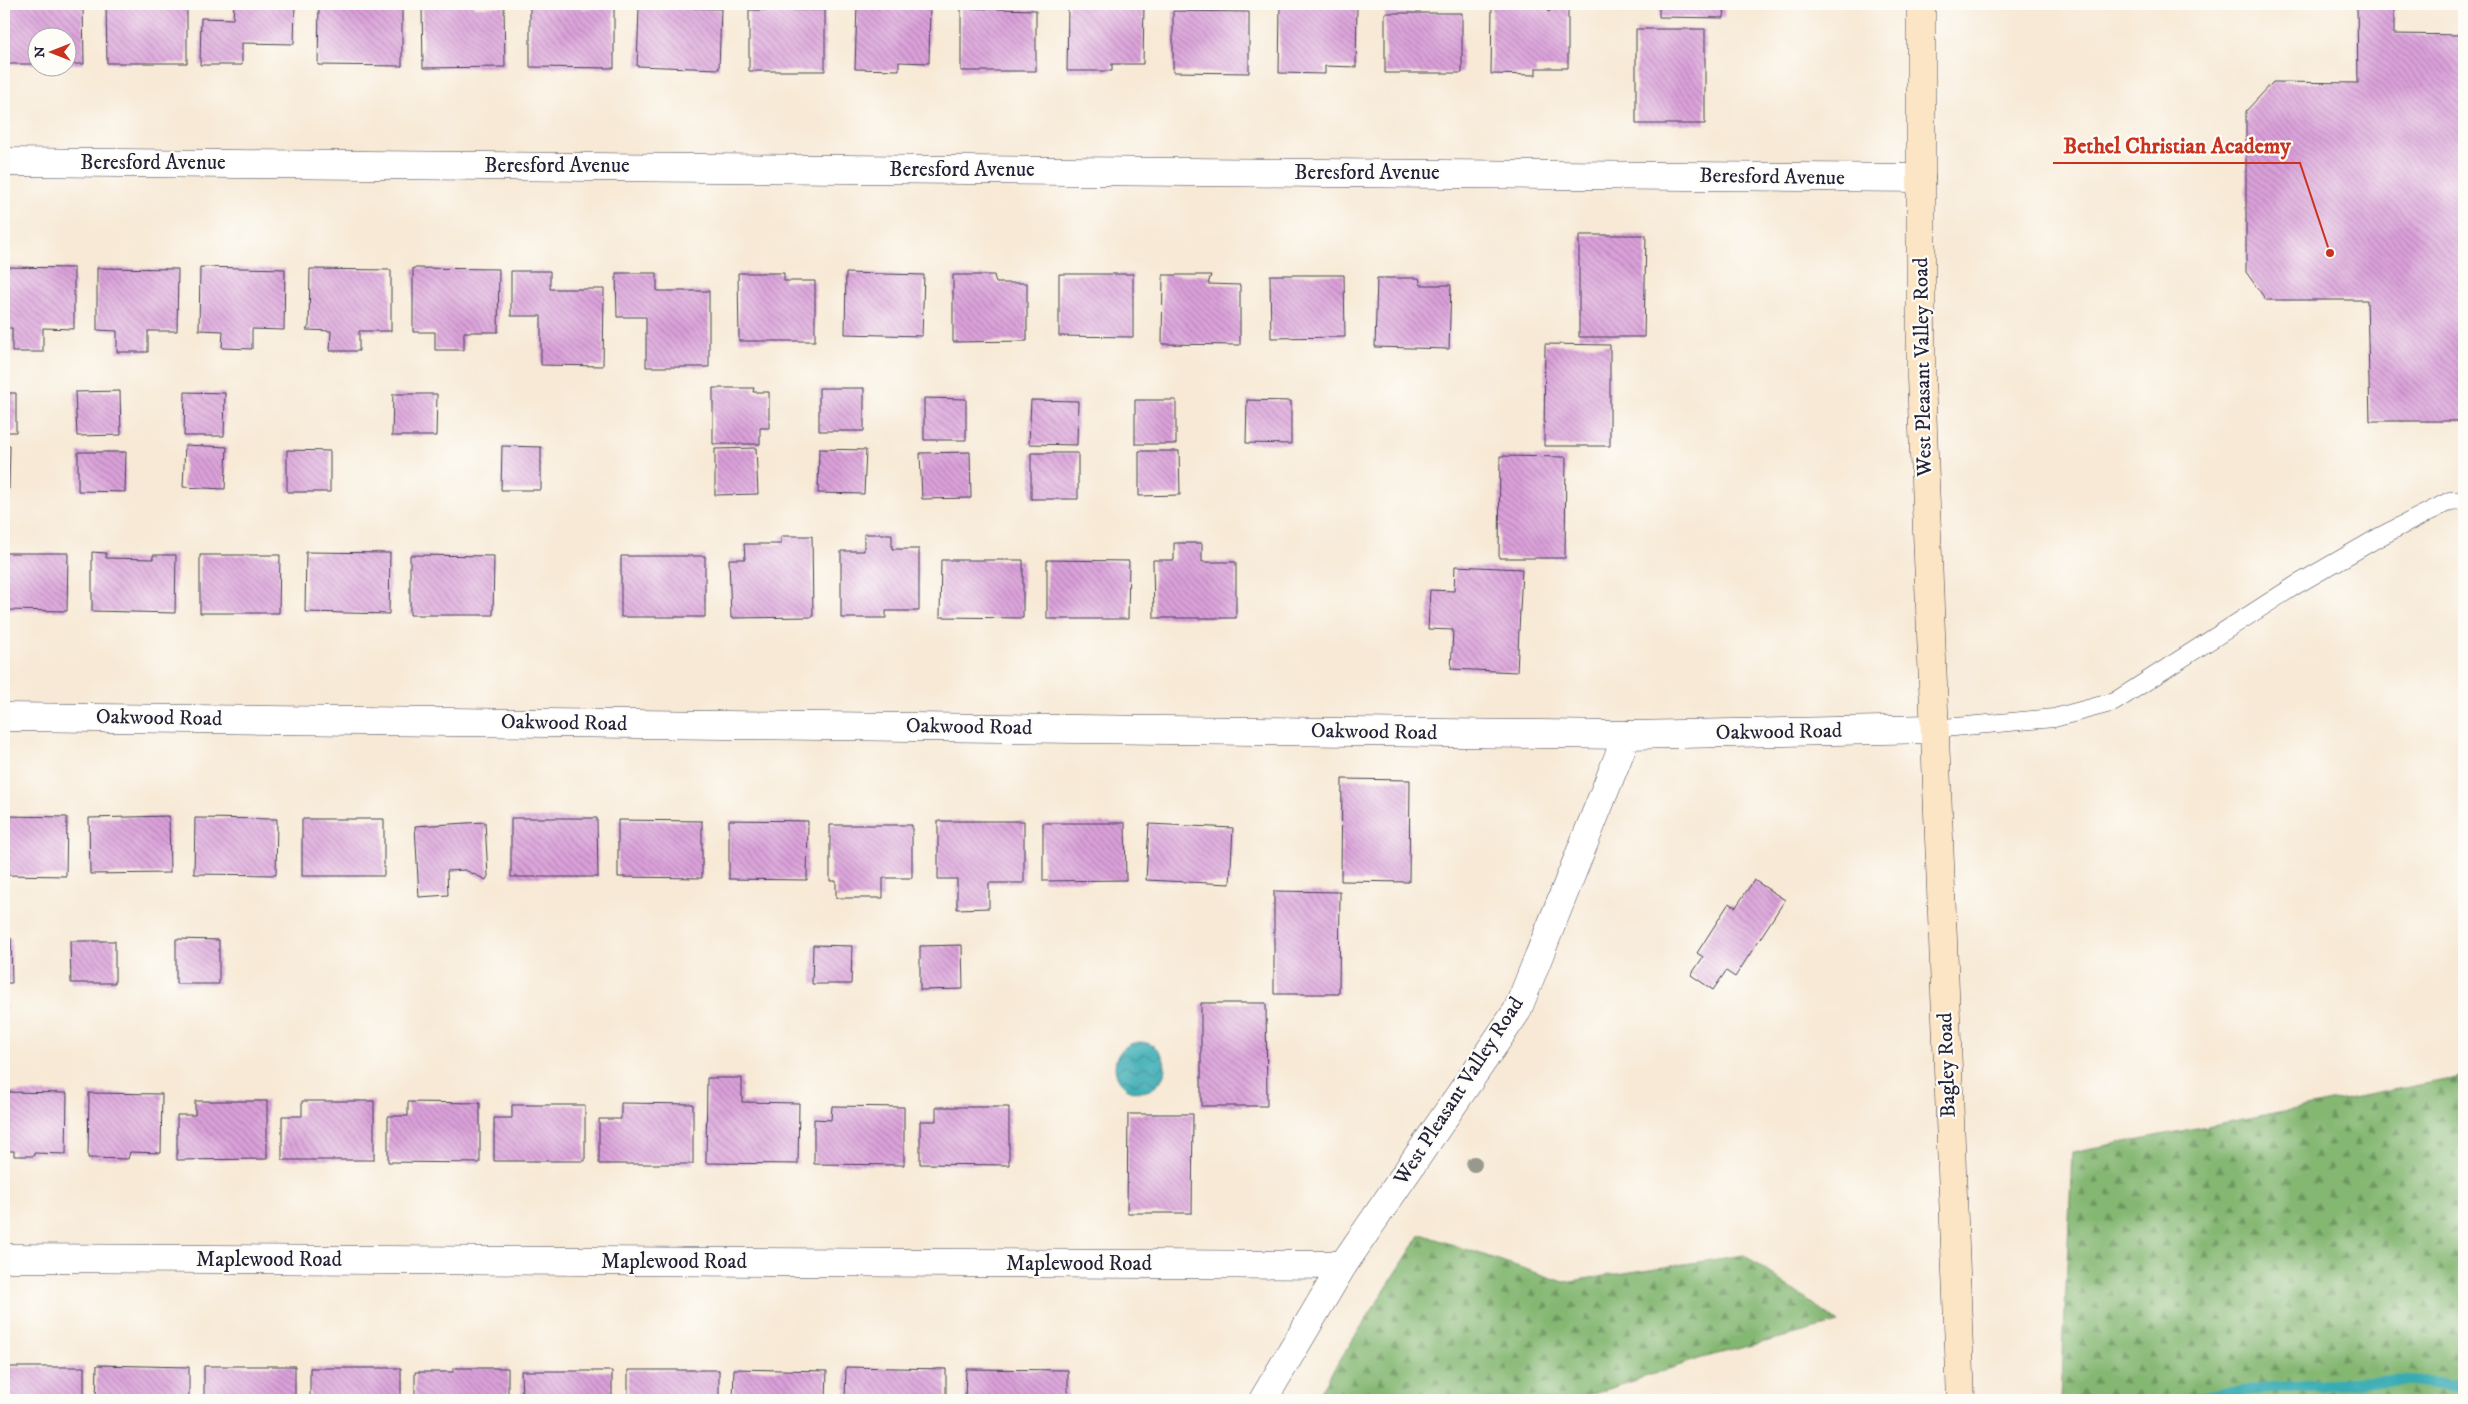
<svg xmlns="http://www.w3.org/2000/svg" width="2468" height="1404" font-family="'IM FELL DW Pica',serif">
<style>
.forest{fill:url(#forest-firs);stroke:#536c56}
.water{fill:url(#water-waves);stroke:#2e6677}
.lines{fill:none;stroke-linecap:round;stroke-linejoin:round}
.stream{stroke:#39abb3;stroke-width:11}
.building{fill:url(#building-back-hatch)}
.service-casing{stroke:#424052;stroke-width:19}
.minor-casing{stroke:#424052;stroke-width:29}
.tertiary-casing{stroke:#424052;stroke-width:29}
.secondary-casing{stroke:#424052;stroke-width:29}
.service{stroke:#fff;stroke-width:18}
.minor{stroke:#fff;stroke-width:28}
.tertiary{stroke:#fff;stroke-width:28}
.secondary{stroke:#fce5c4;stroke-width:28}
.tree{fill:#98998c}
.labels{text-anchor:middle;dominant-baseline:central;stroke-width:4.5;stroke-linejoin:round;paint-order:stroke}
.street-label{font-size:21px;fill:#22223b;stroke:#fdfcf7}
.leader{fill:none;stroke:#c8321e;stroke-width:2}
.callout-dot{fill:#c8321e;stroke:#fdfcf7;stroke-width:2}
.callout-label{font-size:22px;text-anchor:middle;font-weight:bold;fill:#c8321e;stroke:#fdfcf7;stroke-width:4.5;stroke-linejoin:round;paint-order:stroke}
</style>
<defs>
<pattern id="forest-firs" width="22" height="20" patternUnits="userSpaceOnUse" patternTransform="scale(1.25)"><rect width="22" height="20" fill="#84b772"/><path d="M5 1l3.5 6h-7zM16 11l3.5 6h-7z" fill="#6c945f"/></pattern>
<pattern id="water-waves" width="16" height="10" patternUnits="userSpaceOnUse" patternTransform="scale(1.25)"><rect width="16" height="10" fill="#39abb3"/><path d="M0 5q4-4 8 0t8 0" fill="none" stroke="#308b93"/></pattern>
<pattern id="building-back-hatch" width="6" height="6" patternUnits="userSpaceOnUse" patternTransform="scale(1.25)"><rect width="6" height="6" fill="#dba1da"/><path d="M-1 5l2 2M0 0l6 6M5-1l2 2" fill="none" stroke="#b183b2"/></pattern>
</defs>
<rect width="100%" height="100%" fill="#fdfcf7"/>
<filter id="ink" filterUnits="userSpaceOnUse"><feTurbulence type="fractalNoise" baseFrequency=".02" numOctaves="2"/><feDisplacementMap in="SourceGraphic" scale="10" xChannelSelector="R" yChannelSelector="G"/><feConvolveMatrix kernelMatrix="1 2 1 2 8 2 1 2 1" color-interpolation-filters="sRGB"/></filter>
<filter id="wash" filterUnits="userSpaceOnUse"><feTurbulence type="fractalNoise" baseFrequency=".0096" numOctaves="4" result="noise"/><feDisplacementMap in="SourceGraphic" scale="20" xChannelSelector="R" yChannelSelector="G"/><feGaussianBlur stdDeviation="1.12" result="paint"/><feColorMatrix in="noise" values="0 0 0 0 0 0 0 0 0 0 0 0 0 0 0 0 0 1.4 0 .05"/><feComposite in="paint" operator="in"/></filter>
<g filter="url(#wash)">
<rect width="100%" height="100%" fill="#f7e9d5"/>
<path class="forest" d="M2461,1077L2464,1084V1400H2061L2072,1152Z
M1421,1234L1564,1282L1744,1255L1839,1323L1702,1358L1575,1400H1314Z"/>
<path class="water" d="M1115 1067a25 25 0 1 1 50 0a25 25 0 1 1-50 0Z"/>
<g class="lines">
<path class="stream" d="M2194,1400L2264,1388L2400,1381L2464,1385"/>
</g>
<g id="blocks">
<path class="building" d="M4,4H83L84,64H68V38H38V64H4Z
M106,4L187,5V63H107Z
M234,4H295L294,44L242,43V65H200L201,18L233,19Z
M444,4H474V7L504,6L505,67L423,68L422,5Z
M552,4H582V8H614V68L530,67V6H552Z
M663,4H694L693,8L721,9L719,69L637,66L639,8L663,9Z
M857,4H930L929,63L899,62V70L855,69Z
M1068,4H1144L1143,64H1112V71H1067Z
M1311,4L1357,5L1356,67L1325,66V74L1279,73L1280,6L1310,7Z
M1659,4H1725L1724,18L1659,17Z
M2357,4H2394V34L2464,35V421H2370L2367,300H2266L2246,272V111L2273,82L2358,83Z
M319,5L402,6V66L318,65Z
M1492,6H1544L1549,12L1554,7H1568V68H1536V75L1491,74Z
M961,8L1036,10V71H961Z
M749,10H825V71H749Z
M1173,11L1249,12V73L1173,72Z
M1385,13H1462V73H1385Z
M1636,29H1705V124H1636Z
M1579,235H1646L1644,337H1579Z
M4,267L74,268V329L43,328V352H12V328H4Z
M200,267L285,269L284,330L252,329V349L222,348L223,331L199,330Z
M97,268L178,269L177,331H148V352H117V331L97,330Z
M413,268L499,269L498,332H464V350H435V332H413Z
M310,269L391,270V331H359V351H330L331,331L306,330L309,326Z
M511,271H550V289H604L603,366L541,365V316H511Z
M616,273H657V291H709V367H646V317H617Z
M738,273H784V281H815V341H739Z
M846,273L924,275L922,336L845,334Z
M1059,274H1133V337L1059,336Z
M953,275H994L996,283H1027V341L953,342Z
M1163,275H1211L1208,284L1240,285V345L1162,344Z
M1270,275H1344L1345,337L1271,338Z
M1377,278H1419L1421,285H1451L1449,349L1375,347Z
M1545,344L1610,345V446H1544Z
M713,388H754L753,392H769V428H760V444H713Z
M819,388H864V431H819Z
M120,391L121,435L77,436L75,392Z
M185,392L225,393L224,436H184Z
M4,393H16V432H4Z
M393,394H437L436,436H392Z
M924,398L966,399V440H924Z
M1031,400L1078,401L1077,445L1029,444Z
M1135,400H1176V444H1135Z
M1247,400L1291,401V444L1246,443Z
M185,445L227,447L225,489L183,487Z
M4,446H10L9,489H4Z
M502,446L541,447V490H501Z
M756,448L758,494L715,495V449Z
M819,449L866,450L864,494L818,493Z
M287,450L330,451V492H287Z
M1139,451H1179L1180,495L1139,496Z
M78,452H126L125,492L78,491Z
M970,452L971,498L922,499L920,453Z
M1031,453H1078V499H1031Z
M1500,456L1566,457L1565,558H1499Z
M864,534H892V549H919V611H886V618H841V551H864Z
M781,536H812L813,617L731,618L729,559H745L744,544H781Z
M1174,543H1202V562H1236V618H1154L1153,560H1174Z
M92,552L106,553V558L153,559V555H176L175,613L92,611Z
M306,552L390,553L389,614L305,612Z
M4,553H68L67,611L4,610Z
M200,555H280L279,613H200Z
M410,555L494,556L493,615H410Z
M621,556H705V617H621Z
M941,560H1023V618L940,617Z
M1047,560L1129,561L1128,619H1047Z
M1455,566L1522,569L1517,672L1451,669L1453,630L1428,629L1430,590L1454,591Z
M1342,779L1410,780L1409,882L1341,881Z
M4,816L67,817L66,876L4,875Z
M169,816L170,873L90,874L89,818Z
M195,818L277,819L276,875L194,874Z
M511,818H597L598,877H511Z
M302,819H384V876H302Z
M618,820L702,821V878L618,877Z
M729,820L808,821L807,880L729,879Z
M938,821H1024V883H989V908L957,909V879H938Z
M485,822L488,876L486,880L465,870L447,871L448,895L419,897L415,826Z
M1043,823H1125L1126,880L1043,881Z
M1149,824L1233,828L1230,884L1146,880Z
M830,825H912V878H883V898H836V881H830Z
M1754,880L1785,900L1735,977L1726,971L1713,990L1691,975L1703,957L1697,953L1729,903L1736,907Z
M1274,891L1340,892L1339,994H1274Z
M4,938H11L12,983H4Z
M176,939L219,940V984H176Z
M70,941H115V983H71Z
M813,945L852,946L851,984H812Z
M962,945L963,989L920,990V946Z
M1201,1003H1266L1267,1106H1201Z
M4,1004H6V1042H4Z
M707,1078H742V1102L799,1103L798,1164L706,1163Z
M4,1092L67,1093L66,1154L34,1153V1156H14V1151H4Z
M89,1093L162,1094L161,1153L130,1152L128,1159L88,1158Z
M195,1101H267V1159L177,1160V1115H195Z
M302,1101H374V1160H282V1116H302Z
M408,1102L480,1103V1163L388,1162V1116H408Z
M621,1103L693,1104V1164H599V1119H621Z
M512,1105H585V1161H494V1118H512Z
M832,1106L904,1107V1165L814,1164V1119L831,1120Z
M936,1107H1009V1165L920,1164V1121H936Z
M1128,1114H1193L1192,1213H1127Z
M97,1365L189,1367V1400H96Z
M204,1366H295V1400H204Z
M4,1367H84V1400H4Z
M846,1367L946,1369V1400H845Z
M310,1368H401V1400H310Z
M453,1368H508V1400H415V1372H453Z
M734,1369L827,1371L826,1400H733Z
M966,1369L1068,1370V1400H965Z
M628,1370H719V1400H628Z
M521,1371H612V1400H522Z"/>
</g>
</g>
<g filter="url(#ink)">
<use href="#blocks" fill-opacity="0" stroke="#424052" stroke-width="1"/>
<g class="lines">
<g class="service-casing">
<path id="service" d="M1933,729L2054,718L2114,702L2296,585L2381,536L2450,501L2464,500"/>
</g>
<g class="minor-casing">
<path id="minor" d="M4,162L1921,178
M4,717L1627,735
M4,1258L1343,1265"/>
</g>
<g class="tertiary-casing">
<path id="tertiary" d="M1263,1400L1343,1265L1517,1011L1627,735L1933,729"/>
</g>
<g class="secondary-casing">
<path id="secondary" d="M1921,4V378L1961,1400"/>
</g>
<use href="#service" class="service"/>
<use href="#minor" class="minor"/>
<use href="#tertiary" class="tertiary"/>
<use href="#secondary" class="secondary"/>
</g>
<circle class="tree" cx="1474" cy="1164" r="8"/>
</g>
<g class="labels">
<g class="street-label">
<text x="153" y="163">Beresford Avenue</text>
<text x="557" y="166">Beresford Avenue</text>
<text x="962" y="170">Beresford Avenue</text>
<text x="1367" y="173">Beresford Avenue</text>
<text transform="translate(1772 177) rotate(1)">Beresford Avenue</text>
<text transform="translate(1923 367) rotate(-91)">West Pleasant Valley Road</text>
<text transform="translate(159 718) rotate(1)">Oakwood Road</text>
<text transform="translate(564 723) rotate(1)">Oakwood Road</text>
<text transform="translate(969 727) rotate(1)">Oakwood Road</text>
<text transform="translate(1374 732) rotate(1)">Oakwood Road</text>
<text transform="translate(1779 732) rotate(-1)">Oakwood Road</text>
<text transform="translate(1947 1065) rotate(-92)">Bagley Road</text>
<text transform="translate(1459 1091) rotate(-57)">West Pleasant Valley Road</text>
<text x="269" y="1260">Maplewood Road</text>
<text x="674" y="1262">Maplewood Road</text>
<text x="1079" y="1264">Maplewood Road</text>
</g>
</g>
<path class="leader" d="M2330 253L2300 163H2053"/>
<circle class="callout-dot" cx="2330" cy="253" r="5"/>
<g class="callout-label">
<text x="2177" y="153">Bethel Christian Academy</text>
</g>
<rect width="2468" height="1404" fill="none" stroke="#fdfcf7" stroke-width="20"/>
<g transform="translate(52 52) rotate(270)"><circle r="24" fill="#fdfcf7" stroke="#a5a5ac"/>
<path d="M0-4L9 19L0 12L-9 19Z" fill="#c8321e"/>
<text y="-8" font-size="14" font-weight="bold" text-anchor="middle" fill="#22223b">N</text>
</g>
</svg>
